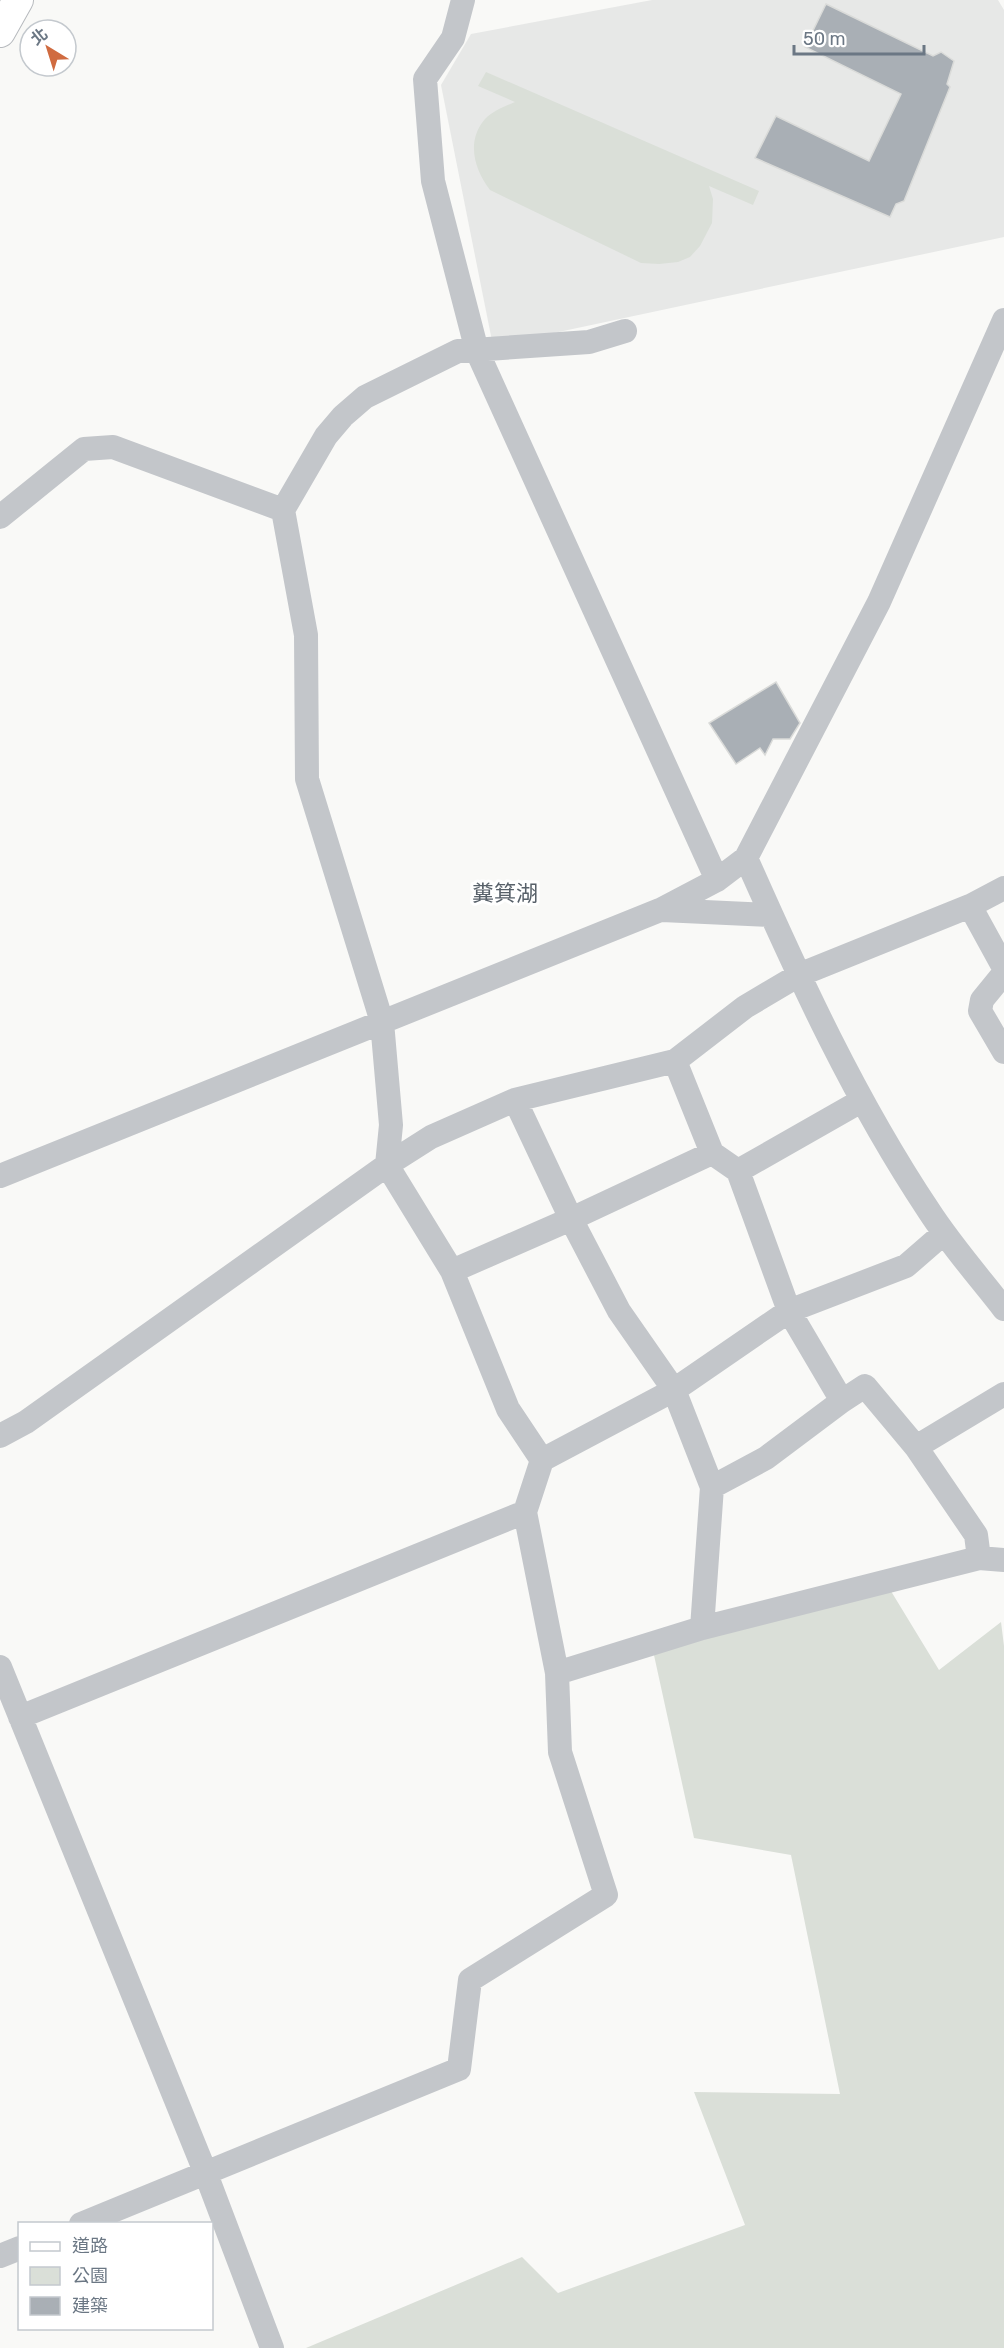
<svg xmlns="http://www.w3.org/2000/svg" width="1004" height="2348" font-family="Rubik,'Noto Sans TC',sans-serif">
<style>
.built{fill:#e7e8e7}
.green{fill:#dadfd8}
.building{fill:#a9afb5;stroke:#dadbd9;stroke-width:1.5}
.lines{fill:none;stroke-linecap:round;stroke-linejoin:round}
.major-casing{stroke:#b7babe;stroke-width:32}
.minor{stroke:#c3c6ca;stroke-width:24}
.major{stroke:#fff;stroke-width:30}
.labels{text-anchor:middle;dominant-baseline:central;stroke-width:6;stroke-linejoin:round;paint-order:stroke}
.quarter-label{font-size:22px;fill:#58616a;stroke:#fff}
</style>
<rect width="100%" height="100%" fill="#f9f9f7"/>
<path class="built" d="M652,0H998L1004,10V237L493,346L441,85L471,34Z"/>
<path class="green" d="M486,72L759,191L753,205L709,186L713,199L712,223L700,246L690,257L678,262L659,264L641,263L490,190C474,169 466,141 485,119C493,111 505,106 515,102L478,86Z
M883,1578L939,1670L1001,1622L1004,1646V2348H306L522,2257L558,2293L745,2225L694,2092L840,2094L791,1855L694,1838L652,1646Z"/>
<path class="building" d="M826,4L933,56L941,52L954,61L947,84L950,87L904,201L896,204L890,217L755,158L776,116L869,161L901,94L805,47Z
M776,682L800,723L790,739H773L765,755L760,748L736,764L709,723Z"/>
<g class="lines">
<g class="major-casing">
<path id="major" d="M0,32L18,0"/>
</g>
<path class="minor" d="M463,0L453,38L425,79L433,181L477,351L717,880
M283,510L326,436L343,416L365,397L458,351L589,342L625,331
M0,517L84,449L113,447L283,510L306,635L307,779L382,1022L391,1125L387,1165L452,1271L508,1409L542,1460
M746,858C800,980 855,1100 929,1211C951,1245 979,1277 1004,1309
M970,906L1004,968
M662,910L771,915
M1004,973L982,1000L980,1011L1004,1052
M675,1061L712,1153L738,1171L789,1311L842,1401L865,1386L916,1447L976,1535L979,1558
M515,1100L571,1219L619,1311L674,1390L712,1487L702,1628
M738,1171L861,1101
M0,1176L660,910L717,880L746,858L879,602L1004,320
M452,1271L571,1219L712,1153
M0,1436L26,1422L387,1165L431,1137L515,1100L675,1061L745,1007L799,975L970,906L1004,888
M916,1447L1004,1394
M712,1487L766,1458L842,1401
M525,1512L557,1673
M0,1667L206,2174L272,2348
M20,1717L525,1512L542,1460L674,1390L789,1311L906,1266L944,1233
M81,2224L459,2069L470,1980L606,1895L560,1752L557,1673L702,1628L979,1558L1004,1560
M0,2256L20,2248"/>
<use href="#major" class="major"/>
</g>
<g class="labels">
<g class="quarter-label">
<text x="505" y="893">糞箕湖</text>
</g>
</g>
<rect x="18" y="2222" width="195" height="108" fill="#ffffff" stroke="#c4c9ce" stroke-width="1.5"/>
<rect x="30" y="2242" width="30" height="9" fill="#ffffff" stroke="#c4c9ce" stroke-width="1.5"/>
<text x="72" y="2252" font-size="18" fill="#6b7784">道路</text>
<rect x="30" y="2267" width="30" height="18" fill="#dadfd8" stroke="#c4c9ce" stroke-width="1.5"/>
<text x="72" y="2282" font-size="18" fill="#6b7784">公園</text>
<rect x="30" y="2297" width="30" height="18" fill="#a9afb5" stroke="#c4c9ce" stroke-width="1.5"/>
<text x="72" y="2312" font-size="18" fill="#6b7784">建築</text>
<g transform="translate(48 48) rotate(322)"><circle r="28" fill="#ffffff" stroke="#c4c9ce" stroke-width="1.5"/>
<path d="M0-4.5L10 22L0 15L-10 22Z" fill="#d06b40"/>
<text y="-9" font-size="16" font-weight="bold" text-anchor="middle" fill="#6b7784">北</text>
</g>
<path d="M794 45v9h130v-9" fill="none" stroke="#6b7784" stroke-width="3"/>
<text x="803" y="45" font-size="18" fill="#6b7784" stroke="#ffffff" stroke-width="4.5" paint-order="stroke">50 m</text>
</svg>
